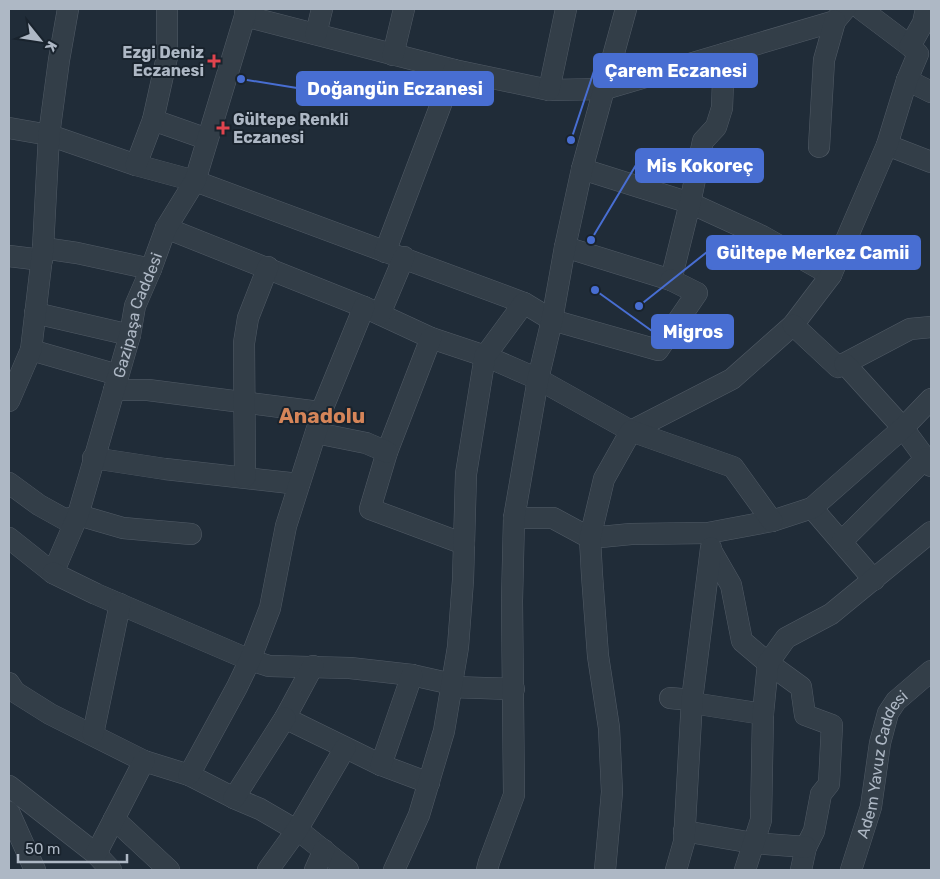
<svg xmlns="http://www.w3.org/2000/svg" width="940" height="879" font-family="Rubik,sans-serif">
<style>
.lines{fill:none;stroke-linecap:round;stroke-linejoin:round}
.minor-casing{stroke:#515b66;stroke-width:22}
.minor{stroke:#333e48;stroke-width:21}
.health-dot{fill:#e0444e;stroke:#19232d;stroke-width:2}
.labels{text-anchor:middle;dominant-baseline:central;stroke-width:4;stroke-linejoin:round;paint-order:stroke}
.poi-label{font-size:16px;font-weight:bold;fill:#aeb8c5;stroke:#19232d;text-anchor:end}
.street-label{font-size:16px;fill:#aeb8c5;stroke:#19232d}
.district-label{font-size:21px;font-weight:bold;fill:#d58559;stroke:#19232d}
.leader{fill:none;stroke:#486ed2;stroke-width:2}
.callout-dot{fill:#486ed2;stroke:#19232d;stroke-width:2}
.callout{fill:#486ed2;stroke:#486ed2;stroke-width:2}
.callout-label{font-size:18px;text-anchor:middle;font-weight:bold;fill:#fff}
</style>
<rect width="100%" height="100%" fill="#202c38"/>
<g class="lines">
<g class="minor-casing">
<g id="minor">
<path d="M861,9L910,46"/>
<path d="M245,16L454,70L549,90L605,89L835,21L845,9"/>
<path d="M316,34L322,9"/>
<path d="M393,55L404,9"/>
<path d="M907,80L931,92"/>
<path d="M549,90L566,9"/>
<path d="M153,120L207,139"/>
<path d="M9,128L49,135L136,165L195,181L524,303"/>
<path d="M887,145L931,162"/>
<path d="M819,147L824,60L835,21"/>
<path d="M136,165L153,120L167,57V9"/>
<path d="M582,169L690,203L762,236L831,275"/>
<path d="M166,228L364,307L431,338L485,356L538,379L631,431L732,379L793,325L831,275L887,145L907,80L918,54L910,46L923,23L926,9"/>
<path d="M565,247L671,280L690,203L703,141L716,127L722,108L724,54"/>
<path d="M43,248L77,253L151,269"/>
<path d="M385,252L454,70"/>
<path d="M9,256L42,260"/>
<path d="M35,313L130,335"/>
<path d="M380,314L404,257"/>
<path d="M793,325L838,367L910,329L931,327"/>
<path d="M431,338L387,452L370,509L464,544"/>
<path d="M31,350L118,375"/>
<path d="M845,364L903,428L931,466"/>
<path d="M114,390H148L319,412"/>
<path d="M9,401L31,350L43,248L49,135L59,60L68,9"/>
<path d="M316,433L366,443L387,452"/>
<path d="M93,458L165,469L299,484"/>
<path d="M245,477L244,343L248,318L268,267"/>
<path d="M9,483L39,505L66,520L78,515L123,528L191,534"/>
<path d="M812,508L874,580"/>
<path d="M514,518H553L590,538L631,534L708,533L772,521L812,508L903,428L931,399"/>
<path id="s1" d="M9,538L53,573L78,515L130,335L135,306L151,269L166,228L195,181L245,16V9"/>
<path d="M842,541L925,459"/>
<path d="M712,552L731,585L742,641L768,663L801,687L805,715L832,725L829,784L821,794L814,831L806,847L801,870"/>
<path d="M53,573L96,594L250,660L269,666L350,668L412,675L443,682L451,687L514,689"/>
<path d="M313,666L285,718L381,765L429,783"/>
<path d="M9,683L15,692L50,714L144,761L189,775L234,798L260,809L303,834L348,870"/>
<path d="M670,698L692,700"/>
<path d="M692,703L763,714"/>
<path d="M93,734L120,604"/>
<path d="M381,765L412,675"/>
<path d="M189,775L237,687L250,660L270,608L286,526L321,416L319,412L324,405L364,307"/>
<path d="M9,786L96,854L111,870"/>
<path d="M234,798L285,718"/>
<path d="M9,812L35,870"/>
<path d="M114,819L169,870"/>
<path d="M684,831L753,843L806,847"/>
<path d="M96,854L144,761"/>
<path d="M268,870L297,830L345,748"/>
<path d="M315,870L324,850"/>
<path d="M394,870L419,815L444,731L458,647L463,580L466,474L485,356L524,303L552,320L658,350L697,293L671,280"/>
<path d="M487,870L489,862L514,795L512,601L514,518L538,379L552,320L565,247L582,169L626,9"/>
<path d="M605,870L612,792L609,728L598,656L592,575L590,538L604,479L631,431L733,467L772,521"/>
<path d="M676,870L684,842L692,700L711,548"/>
<path d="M745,870L761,820L763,714L768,663L786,638L831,614L931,532"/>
<path id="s2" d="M851,870L871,807L880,743L888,713L896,701L931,671"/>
</g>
</g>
<use href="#minor" class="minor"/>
</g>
<g class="health-dot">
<path d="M211.5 53.5h5v5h5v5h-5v5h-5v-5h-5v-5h5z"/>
<path d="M220.5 120.5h5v5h5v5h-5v5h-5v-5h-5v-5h5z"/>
</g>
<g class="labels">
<g class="poi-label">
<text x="204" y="52">Ezgi Deniz<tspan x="204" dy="18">Eczanesi</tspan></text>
<text x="233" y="119" text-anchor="start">Gültepe Renkli<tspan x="233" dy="18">Eczanesi</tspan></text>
</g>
<g class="street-label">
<text stroke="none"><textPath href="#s1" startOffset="328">Gazipaşa Caddesi</textPath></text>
<text stroke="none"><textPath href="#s2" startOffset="111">Adem Yavuz Caddesi</textPath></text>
</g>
<g class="district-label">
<text x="322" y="415">Anadolu</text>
</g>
</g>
<path class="leader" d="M571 140L594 71M241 79L297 88M591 240L636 165M639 306L707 252M595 290L652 331"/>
<g class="callout-dot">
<circle cx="571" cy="140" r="5"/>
<circle cx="241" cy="79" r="5"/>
<circle cx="591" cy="240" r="5"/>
<circle cx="639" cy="306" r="5"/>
<circle cx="595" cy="290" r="5"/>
</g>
<g class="callout">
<rect x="594" y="54" width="163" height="33" rx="5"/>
<rect x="297" y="72" width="196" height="33" rx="5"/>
<rect x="636" y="149" width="127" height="33" rx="5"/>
<rect x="707" y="236" width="213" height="33" rx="5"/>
<rect x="652" y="315" width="81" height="33" rx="5"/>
</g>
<g class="callout-label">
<text x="676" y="77">Çarem Eczanesi</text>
<text x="395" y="95">Doğangün Eczanesi</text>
<text x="700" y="172">Mis Kokoreç</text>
<text x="813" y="259">Gültepe Merkez Camii</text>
<text x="693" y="338">Migros</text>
</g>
<rect width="940" height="879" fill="none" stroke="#aeb8c5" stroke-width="20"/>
<g transform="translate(40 40) rotate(120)" stroke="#19232d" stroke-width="4" paint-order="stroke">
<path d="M0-4L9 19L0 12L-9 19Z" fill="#aeb8c5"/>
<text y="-8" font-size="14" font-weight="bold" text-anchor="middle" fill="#aeb8c5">K</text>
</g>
<path d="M18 854v8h109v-8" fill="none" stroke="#aeb8c5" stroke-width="2.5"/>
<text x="25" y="854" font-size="15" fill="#aeb8c5" stroke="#19232d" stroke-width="4" paint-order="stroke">50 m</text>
</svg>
